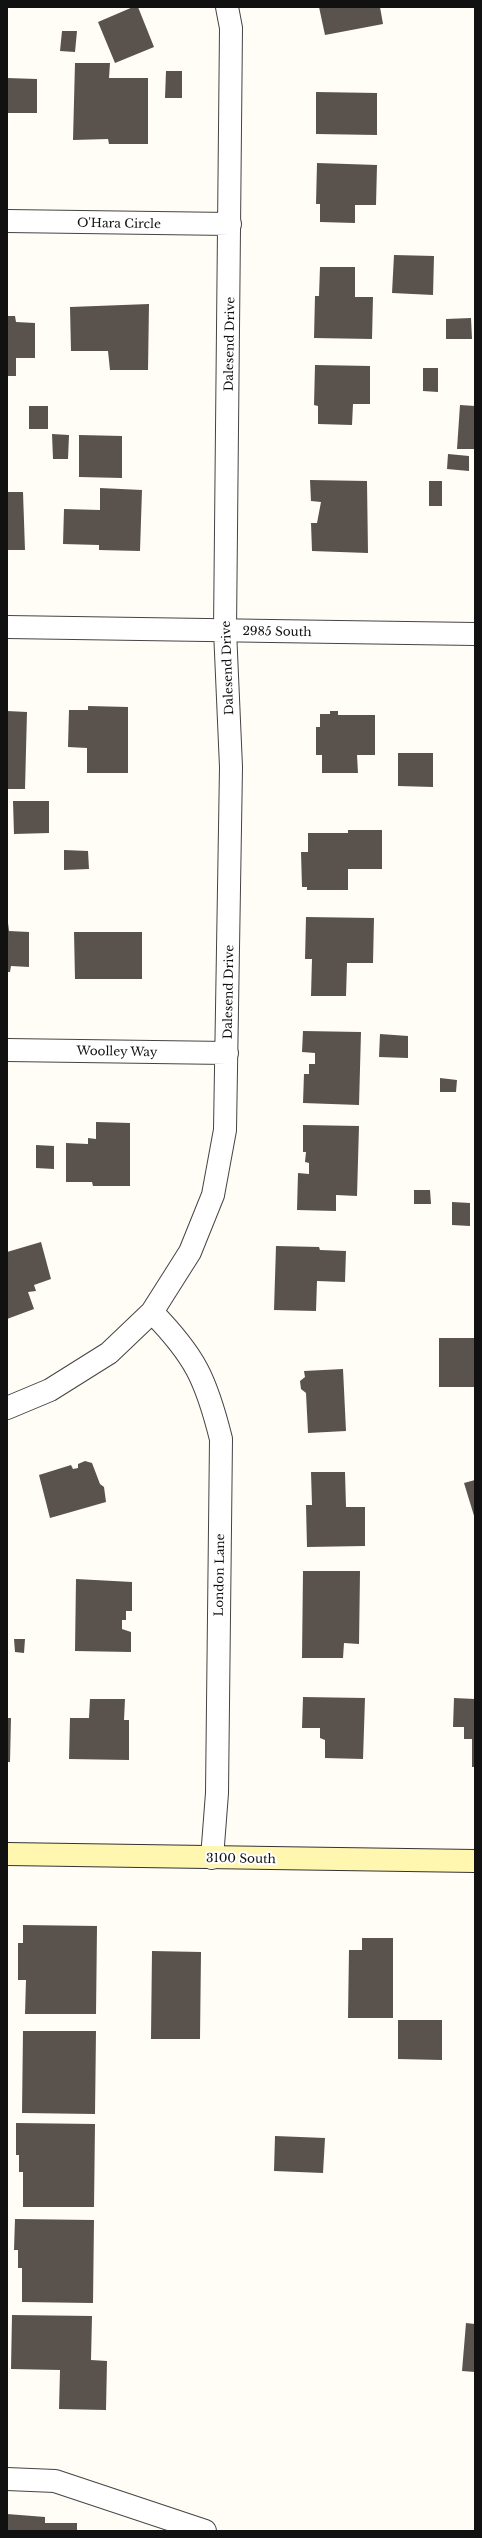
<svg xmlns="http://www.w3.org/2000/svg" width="482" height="2538" font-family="'Libre Baskerville',serif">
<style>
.building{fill:#5a524d}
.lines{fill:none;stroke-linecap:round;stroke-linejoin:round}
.street-casing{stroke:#444;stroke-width:24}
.secondary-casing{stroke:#333;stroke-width:24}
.street{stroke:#fff;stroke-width:22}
.secondary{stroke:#fff6b0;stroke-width:22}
.labels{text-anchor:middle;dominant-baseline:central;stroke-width:4;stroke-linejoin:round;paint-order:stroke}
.street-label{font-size:12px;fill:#111;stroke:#fff}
</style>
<rect width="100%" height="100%" fill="#fffdf5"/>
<path class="building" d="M133,7H138L154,47L115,63L98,22Z
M319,7H380L383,24L325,35Z
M62,31H77L75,52L60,51Z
M75,63H110L109,78H148V144H109L108,139L73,140Z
M166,71H182V98H165Z
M7,78L37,79V113H7Z
M316,92L377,93V135L316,134Z
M317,163L377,165L376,205H355V223L320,222V204H316Z
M394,255L434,256L433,295L392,293Z
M320,267H355V297H373L372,339L314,338L315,296H319Z
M149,304L148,370H110L108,351H71L70,307Z
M7,316H15L16,322L35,323V358H16V376H7Z
M471,318L472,339H446V319Z
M315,365L370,366V404H353L352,425L318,424V406L314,405Z
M423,368H438V392L423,391Z
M460,405L475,406V449H457Z
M29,406H48V429H29Z
M52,434L69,435L68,459H53Z
M79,435L122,436V478L79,477Z
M448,454L469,456V471L447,469Z
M310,480L367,481L368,553L312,551L311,523H317L321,502L311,501Z
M429,481H442V506H429Z
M100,488L142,490L140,551L99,550V545L63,544L64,509L100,510Z
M7,492H23L25,550H7Z
M88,706L128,707V773H87V748L68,747L69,710H88Z
M7,711L27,712L25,789H7Z
M330,711H338V715H375V755H357L358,773H322V755H316V727H320V714H330Z
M398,753H433V787L398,786Z
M13,801H49V833L14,834Z
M348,830H382V869H348V890H307V887H302L301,852H308V833H348Z
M64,850L88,851L89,869L64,870Z
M7,915L9,931L29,932V967L11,966L10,972H7Z
M306,917L374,918L373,963H347L346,996H311L312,959H305Z
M74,932H142V979H75Z
M303,1031L361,1032L359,1105L303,1103L304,1074H309V1064H315V1053L302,1052Z
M380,1034L408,1036V1058L379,1057Z
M440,1078L457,1080L456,1092H440Z
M96,1122L130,1123V1186H93L92,1182H66V1143L88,1144V1138L96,1139Z
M303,1125L359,1126L357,1196L336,1195V1211L297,1210L298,1173L309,1174V1163L305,1162L306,1152H303Z
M36,1145L54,1146V1169L36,1168Z
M414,1190H430L431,1204H414Z
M452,1202L470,1203V1226L452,1225Z
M41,1242L51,1279L34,1285L36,1291L28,1292L34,1309L7,1319V1252Z
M276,1246L319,1247L320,1250L346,1251L345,1282L317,1281L316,1311L274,1310Z
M439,1338H475V1387H439Z
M343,1369L346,1431L308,1433L306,1393L301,1389L300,1381L305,1377L304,1371Z
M85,1461L92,1463L100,1484L104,1487L106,1502L50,1518L39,1475L71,1465L73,1469L78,1468V1464Z
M311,1472H345L346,1507H365V1546L307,1547L306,1505H312Z
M475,1480V1519L464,1483Z
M303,1571H360L359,1644L344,1643L343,1658H302Z
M76,1579L132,1582V1611H126V1620H122V1629L131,1632V1652L75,1651Z
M14,1639H25L24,1653L15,1652Z
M303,1697L365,1698L363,1759L325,1758V1740L320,1738V1728H302Z
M454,1698L475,1699V1767H472V1739H464V1727H453Z
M90,1699H125L124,1720H129V1760L69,1759L70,1718H89Z
M7,1718H11L10,1762H7Z
M23,1925L97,1926L96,2014H25L26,1980H18V1943H23Z
M362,1938H393V2018H348L349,1950H362Z
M152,1951L201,1952L200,2039H151Z
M398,2020H442V2060L398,2059Z
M23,2031H96L95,2114L22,2113Z
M16,2123L95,2124L94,2207H23V2172H19V2155H16Z
M275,2136L325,2138L323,2173L274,2171Z
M15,2219L94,2220L93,2303L22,2302V2268H18V2250H14Z
M12,2315L92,2316L91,2360L107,2361L106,2410L59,2409L60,2370L11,2369Z
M466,2323L475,2324V2372L462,2371Z
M7,2514L45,2517V2523H77V2531H7Z"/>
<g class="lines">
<g class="street-casing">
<path id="street" d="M7,221L230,224
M7,627L475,634
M7,1050L227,1053
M152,1312C195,1356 206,1379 221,1439L217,1793L212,1858
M7,1408L50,1390L109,1353L152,1312L190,1252L213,1195L225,1130L231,767L225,630L231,28L227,7
M7,2479L55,2481L205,2531"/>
</g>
<g class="secondary-casing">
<path id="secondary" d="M7,1854L475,1861"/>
</g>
<use href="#street" class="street"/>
<use href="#secondary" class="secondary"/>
</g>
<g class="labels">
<g class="street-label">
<text transform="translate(119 223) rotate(1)">O'Hara Circle</text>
<text transform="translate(229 344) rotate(-89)">Dalesend Drive</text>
<text transform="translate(277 631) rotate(1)">2985 South</text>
<text transform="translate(227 668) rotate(-92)">Dalesend Drive</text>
<text transform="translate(228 992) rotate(-89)">Dalesend Drive</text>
<text transform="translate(117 1051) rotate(1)">Woolley Way</text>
<text transform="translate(219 1575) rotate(-89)">London Lane</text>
<text transform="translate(241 1858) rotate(1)">3100 South</text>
</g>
</g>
<rect width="482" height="2538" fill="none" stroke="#111111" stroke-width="16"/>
</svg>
